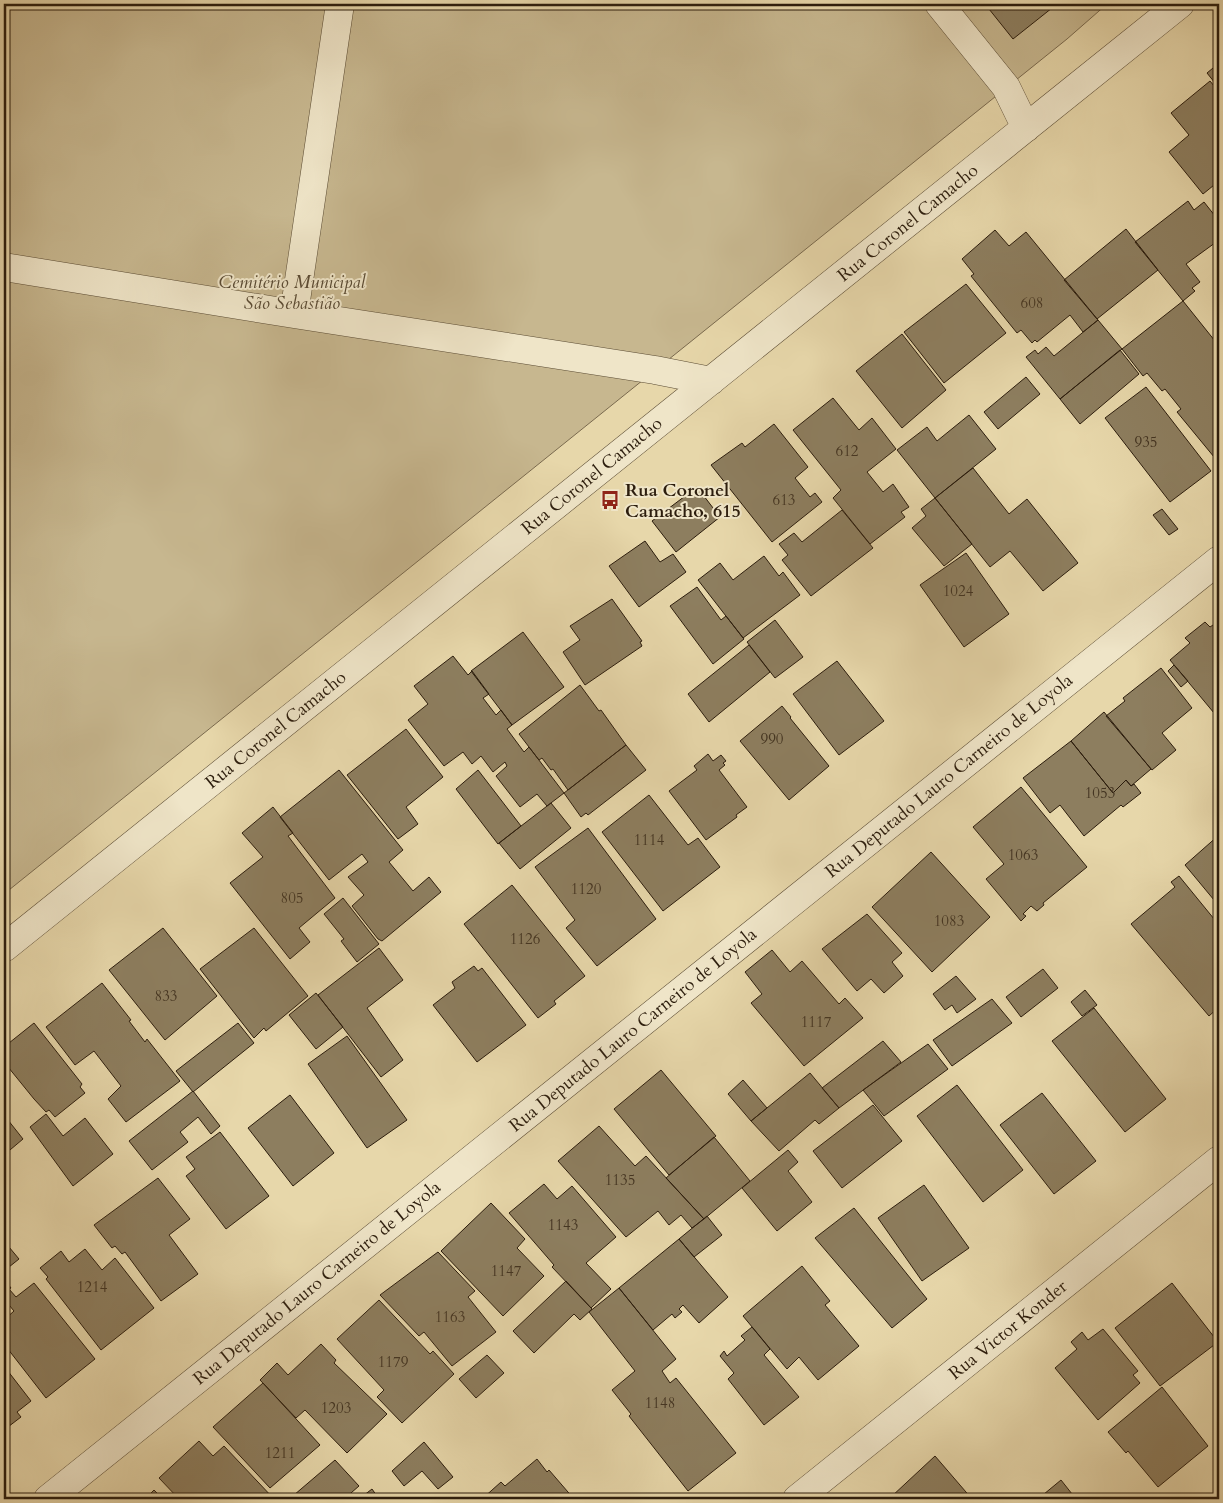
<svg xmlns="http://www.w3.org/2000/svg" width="1223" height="1503" font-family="Cardo,serif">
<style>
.green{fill:#c7b78f;stroke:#7a6a4e}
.building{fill:#8d7e5f;stroke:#2c1d0d}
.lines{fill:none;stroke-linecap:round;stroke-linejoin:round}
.minor-casing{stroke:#5b4c34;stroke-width:29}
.minor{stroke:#efe5c8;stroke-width:28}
.labels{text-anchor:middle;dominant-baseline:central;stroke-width:4;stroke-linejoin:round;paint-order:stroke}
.number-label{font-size:15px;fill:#443522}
.street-label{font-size:18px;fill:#2c1d0d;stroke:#efe5c8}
.park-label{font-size:18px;font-style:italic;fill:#5a4b34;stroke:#efe5c8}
.poi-label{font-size:18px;font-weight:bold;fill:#2c1d0d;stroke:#efe5c8;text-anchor:start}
</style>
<rect width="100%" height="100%" fill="#e7d7aa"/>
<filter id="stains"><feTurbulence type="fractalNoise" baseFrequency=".004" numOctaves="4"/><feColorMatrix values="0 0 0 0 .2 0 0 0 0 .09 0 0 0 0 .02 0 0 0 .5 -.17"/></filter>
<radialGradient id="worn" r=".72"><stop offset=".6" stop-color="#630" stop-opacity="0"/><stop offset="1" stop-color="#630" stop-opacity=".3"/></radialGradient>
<path class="green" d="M4,4H1107L1067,39L4,894Z"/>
<path class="building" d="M985,4H1048L1052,8L1013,39Z
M1219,63V88L1207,73Z
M1210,81L1219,92V181L1203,194L1169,152L1189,135L1171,113Z
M1188,201L1194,210L1204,202L1219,221V230L1214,234L1219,240L1186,264L1200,282L1192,288L1195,291L1183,301L1135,242Z
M1126,229L1158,270L1097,319L1064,280Z
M995,230L1009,246L1026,232L1098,320L1083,332L1070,315L1037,342L1035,340L1032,343L1021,330L1017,333L971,276L974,274L962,259Z
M966,284L1006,333L944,383L904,332Z
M1183,301L1219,346V463L1177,412L1181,409L1165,389L1162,391L1147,373L1143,376L1122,349Z
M1098,320L1122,349L1060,399L1026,357L1035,350L1038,354L1046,347L1054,356Z
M902,334L946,390L902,428L856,371Z
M1120,350L1139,374L1080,424L1060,399Z
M1026,377L1040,394L998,429L984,412Z
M1146,387L1211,471L1170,502L1105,418Z
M833,398L859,430L872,418L896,449L867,472L883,492L893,484L909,507L901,512L905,517L870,544L833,498L841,490L793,430Z
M969,415L996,449L935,498L897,450L927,427L937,441Z
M774,424L808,467L795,478L810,497L815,493L822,502L772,542L711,465L742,443L745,447Z
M973,468L1009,514L1027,499L1078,563L1043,591L1010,551L990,567L935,498Z
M697,487L720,517L676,552L652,521Z
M935,498L972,544L944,566L912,528L926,516L921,509Z
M1162,509L1178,529L1169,535L1153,515Z
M842,510L873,548L811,596L782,560L788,555L779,544L794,533L802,542Z
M645,541L660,562L673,554L686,572L639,607L609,566Z
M966,553L1009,614L964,647L920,585Z
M764,556L779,576L783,572L800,595L743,638L698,580L720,563L733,580Z
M697,587L721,620L726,616L744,639L713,664L670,606Z
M612,599L642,641L640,642L642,646L585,685L563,652L580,640L570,626Z
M775,620L803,657L775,678L747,642Z
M1205,622L1210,627L1216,623L1219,627V719L1170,660L1190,643L1185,638Z
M523,632L564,687L512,725L471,671Z
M749,645L770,672L709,722L688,694Z
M453,656L468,675L472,671L489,694L483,698L496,715L501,710L512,725L507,729L524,752L529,747L564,793L547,806L537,794L520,807L496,776L507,766L505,762L493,772L481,756L472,764L463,752L444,766L408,720L428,704L414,686Z
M837,661L884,721L839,755L793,694Z
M1174,665L1188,681L1181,687L1168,671Z
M1161,668L1192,708L1162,733L1176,750L1152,770L1106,716L1125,701L1123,698Z
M580,685L599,711L601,710L626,745L568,790L553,769L551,770L542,758L539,760L519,734Z
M782,706L791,717L790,718L829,766L789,800L740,741Z
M1104,712L1151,769L1131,786L1126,780L1113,793L1071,741Z
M406,729L443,777L406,807L418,824L398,839L347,775Z
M1071,741L1113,793L1126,780L1131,786L1134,784L1141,793L1123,807L1121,805L1084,836L1060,805L1050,813L1023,778Z
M626,745L646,770L588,815L586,813L581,817L564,793Z
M708,754L713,761L721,755L726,761L723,763L725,765L719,770L747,807L736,815L737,817L706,840L669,791L697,770L694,766Z
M339,770L403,850L389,862L413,891L429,877L441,892L382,941L378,939L352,906L364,895L348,877L368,862L362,854L329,880L280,817Z
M478,770L521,826L498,844L456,789Z
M1021,787L1087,867L1043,903L1044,905L1037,911L1031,906L1023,914L1026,916L1021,921L986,879L1004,864L973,827Z
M649,795L688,845L698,838L720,867L663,911L602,832Z
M551,803L571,828L520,869L499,843Z
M273,807L293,833L288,836L335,898L299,928L310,942L290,959L230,883L263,857L242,833Z
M588,828L656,919L597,966L566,928L575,920L535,867Z
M1219,835V906L1185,865Z
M931,852L990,917L932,972L872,907Z
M1179,876L1219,925V1007L1209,1016L1131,924L1175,887L1171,882Z
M512,885L585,976L554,1001L556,1004L538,1018L464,924Z
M343,898L379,944L357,962L341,941L344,939L324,914Z
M867,914L902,953L892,962L903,976L884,993L871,979L857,991L822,949Z
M163,928L217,996L165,1040L109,970Z
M254,928L308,996L266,1031L264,1028L254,1038L200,969Z
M379,948L403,980L367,1008L403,1060L381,1077L318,995Z
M772,950L790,972L802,961L839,1004L845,998L863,1018L804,1066L751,1003L762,994L745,972Z
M474,966L478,971L482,968L526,1025L477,1062L433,1005L455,988L452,982Z
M1043,969L1058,988L1021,1017L1006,997Z
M956,976L976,999L957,1013L952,1005L945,1010L933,994Z
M102,983L131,1020L129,1021L145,1042L147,1039L180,1081L126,1122L108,1099L121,1086L94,1051L75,1065L46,1027Z
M1085,990L1097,1005L1082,1016L1071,1002Z
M316,993L343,1027L316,1049L289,1015Z
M992,999L1012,1023L952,1066L933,1040Z
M1094,1008L1166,1099L1125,1132L1052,1041Z
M34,1023L82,1084L80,1087L85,1093L55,1117L49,1110L46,1112L34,1099L4,1062V1047Z
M238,1023L254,1043L193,1092L176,1071Z
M347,1036L407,1120L367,1148L308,1064Z
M883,1041L901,1062L839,1108L822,1088Z
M928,1044L948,1069L884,1116L863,1090Z
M661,1070L716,1136L669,1175L614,1109Z
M810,1073L839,1108L819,1124L815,1120L779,1151L751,1121Z
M743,1080L767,1108L751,1121L728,1094Z
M957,1085L1023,1170L983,1202L917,1116Z
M193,1091L220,1126L211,1134L198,1117L180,1132L188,1142L152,1170L129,1141Z
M1042,1093L1096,1161L1054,1194L1000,1125Z
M290,1095L334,1153L293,1186L248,1128Z
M873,1105L902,1141L842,1188L813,1151Z
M46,1114L63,1136L85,1118L113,1154L73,1186L30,1127Z
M4,1115L23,1139L4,1155Z
M599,1126L635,1166L646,1156L704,1219L692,1228L681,1215L669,1225L658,1211L626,1237L558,1161Z
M220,1132L269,1196L226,1229L186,1176L195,1169L186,1157Z
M714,1137L750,1181L704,1219L666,1178Z
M788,1150L798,1162L788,1171L812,1202L777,1231L742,1188Z
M158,1178L190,1219L169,1235L198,1274L161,1301L125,1252L122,1254L115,1246L112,1248L94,1225Z
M544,1184L557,1199L572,1186L616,1237L586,1263L611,1289L591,1308L552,1267L554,1265L509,1213Z
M924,1185L969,1248L922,1281L878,1218Z
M491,1203L525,1239L517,1248L544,1276L503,1316L441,1251Z
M854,1208L927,1299L892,1328L815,1238Z
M707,1216L722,1235L694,1257L679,1239Z
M679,1239L728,1297L699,1323L683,1305L679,1309L682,1312L675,1318L672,1314L653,1330L619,1288Z
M4,1241L19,1259L4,1271Z
M85,1249L102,1270L115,1258L154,1308L101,1350L46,1279L48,1277L40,1268L61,1251L69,1262Z
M438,1252L475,1291L468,1297L496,1332L452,1366L424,1332L419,1336L380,1295Z
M802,1266L830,1301L825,1305L859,1346L818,1380L799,1357L787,1369L743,1316Z
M4,1279L11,1288L9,1289L16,1297L34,1283L95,1359L46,1398L4,1344V1320L14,1311L9,1305L7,1307L4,1303Z
M566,1281L592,1309L580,1320L574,1314L534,1353L513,1331Z
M1172,1283L1218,1342L1160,1386L1115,1328Z
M619,1288L676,1359L662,1371L670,1383L676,1378L736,1453L688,1491L629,1416L631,1414L612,1390L635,1371L589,1312Z
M379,1300L430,1354L433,1351L454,1374L402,1423L377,1397L384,1390L337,1339Z
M752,1327L770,1349L764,1355L799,1397L764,1425L728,1379L734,1373L720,1356L724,1351L727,1356L745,1340L741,1336Z
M1103,1329L1138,1371L1133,1375L1140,1383L1098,1420L1055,1368L1077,1349L1071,1342L1082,1332L1088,1340Z
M321,1344L336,1360L334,1363L387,1414L347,1453L305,1410L296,1418L260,1380L277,1363L288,1375Z
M487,1355L504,1373L476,1398L459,1379Z
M4,1366L31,1401L17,1412L21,1417L4,1430Z
M263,1383L320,1445L270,1488L213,1427Z
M1162,1387L1208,1446L1158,1487L1128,1451L1126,1453L1108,1432Z
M199,1441L213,1456L224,1446L274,1499H179L159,1478Z
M424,1442L453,1477L438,1489L422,1471L404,1486L392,1471Z
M935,1456L972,1499H893L891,1497Z
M537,1459L547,1472L549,1470L574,1499H482L501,1482L505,1486Z
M335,1460L359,1486L344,1499H298L294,1495Z
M1061,1480L1076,1499H1038Z
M372,1489L379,1499H359Z
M154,1490L163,1499H145Z"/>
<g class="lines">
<g class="minor-casing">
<path id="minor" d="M939,4L1006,87L1026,128
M4,267L294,314L655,370L711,381
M294,314L340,4
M4,948L1180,4
M48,1499L1219,560
M797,1499L1219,1160"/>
</g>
<use href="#minor" class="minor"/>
</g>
<defs>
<g id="bus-bare" transform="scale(1.5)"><path d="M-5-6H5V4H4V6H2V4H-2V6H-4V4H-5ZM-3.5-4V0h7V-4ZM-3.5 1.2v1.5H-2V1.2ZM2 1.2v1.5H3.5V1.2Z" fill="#8f2418" stroke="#efe5c8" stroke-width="2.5" paint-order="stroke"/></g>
</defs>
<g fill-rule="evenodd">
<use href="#bus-bare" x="610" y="500"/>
</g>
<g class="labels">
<g class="number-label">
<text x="1032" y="303">608</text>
<text x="1146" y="442">935</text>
<text x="847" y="451">612</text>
<text x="784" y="500">613</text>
<text x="958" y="591">1024</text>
<text x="772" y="739">990</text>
<text x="1100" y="793">1053</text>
<text x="649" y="840">1114</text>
<text x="1023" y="855">1063</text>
<text x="586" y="889">1120</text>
<text x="292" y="898">805</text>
<text x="949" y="921">1083</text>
<text x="525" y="939">1126</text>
<text x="166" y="996">833</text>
<text x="816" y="1022">1117</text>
<text x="620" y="1180">1135</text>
<text x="563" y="1225">1143</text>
<text x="506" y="1271">1147</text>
<text x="92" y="1287">1214</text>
<text x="450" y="1317">1163</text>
<text x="393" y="1362">1179</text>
<text x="660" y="1403">1148</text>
<text x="336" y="1408">1203</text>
<text x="280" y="1453">1211</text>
</g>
<g class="street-label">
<text transform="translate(908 223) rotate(-39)">Rua Coronel Camacho</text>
<text transform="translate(592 476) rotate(-39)">Rua Coronel Camacho</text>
<text transform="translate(276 730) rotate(-39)">Rua Coronel Camacho</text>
<text transform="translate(949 776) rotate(-39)">Rua Deputado Lauro Carneiro de Loyola</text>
<text transform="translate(633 1030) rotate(-39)">Rua Deputado Lauro Carneiro de Loyola</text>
<text transform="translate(317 1283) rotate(-39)">Rua Deputado Lauro Carneiro de Loyola</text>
<text transform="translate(1008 1330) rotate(-39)">Rua Victor Konder</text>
</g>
<g class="park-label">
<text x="292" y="282">Cemitério Municipal<tspan x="292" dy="21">São Sebastião</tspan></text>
</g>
<g class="poi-label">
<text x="625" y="490">Rua Coronel<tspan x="625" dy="21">Camacho, 615</tspan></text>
</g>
</g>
<rect width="1223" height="1503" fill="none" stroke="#e7d7aa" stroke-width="20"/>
<rect x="5" y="5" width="1213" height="1493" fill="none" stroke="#2c1d0d" stroke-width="2.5"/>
<rect x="10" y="10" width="1203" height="1483" fill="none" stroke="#2c1d0d"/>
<rect width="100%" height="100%" filter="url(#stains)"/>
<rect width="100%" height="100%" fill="url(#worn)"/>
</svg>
